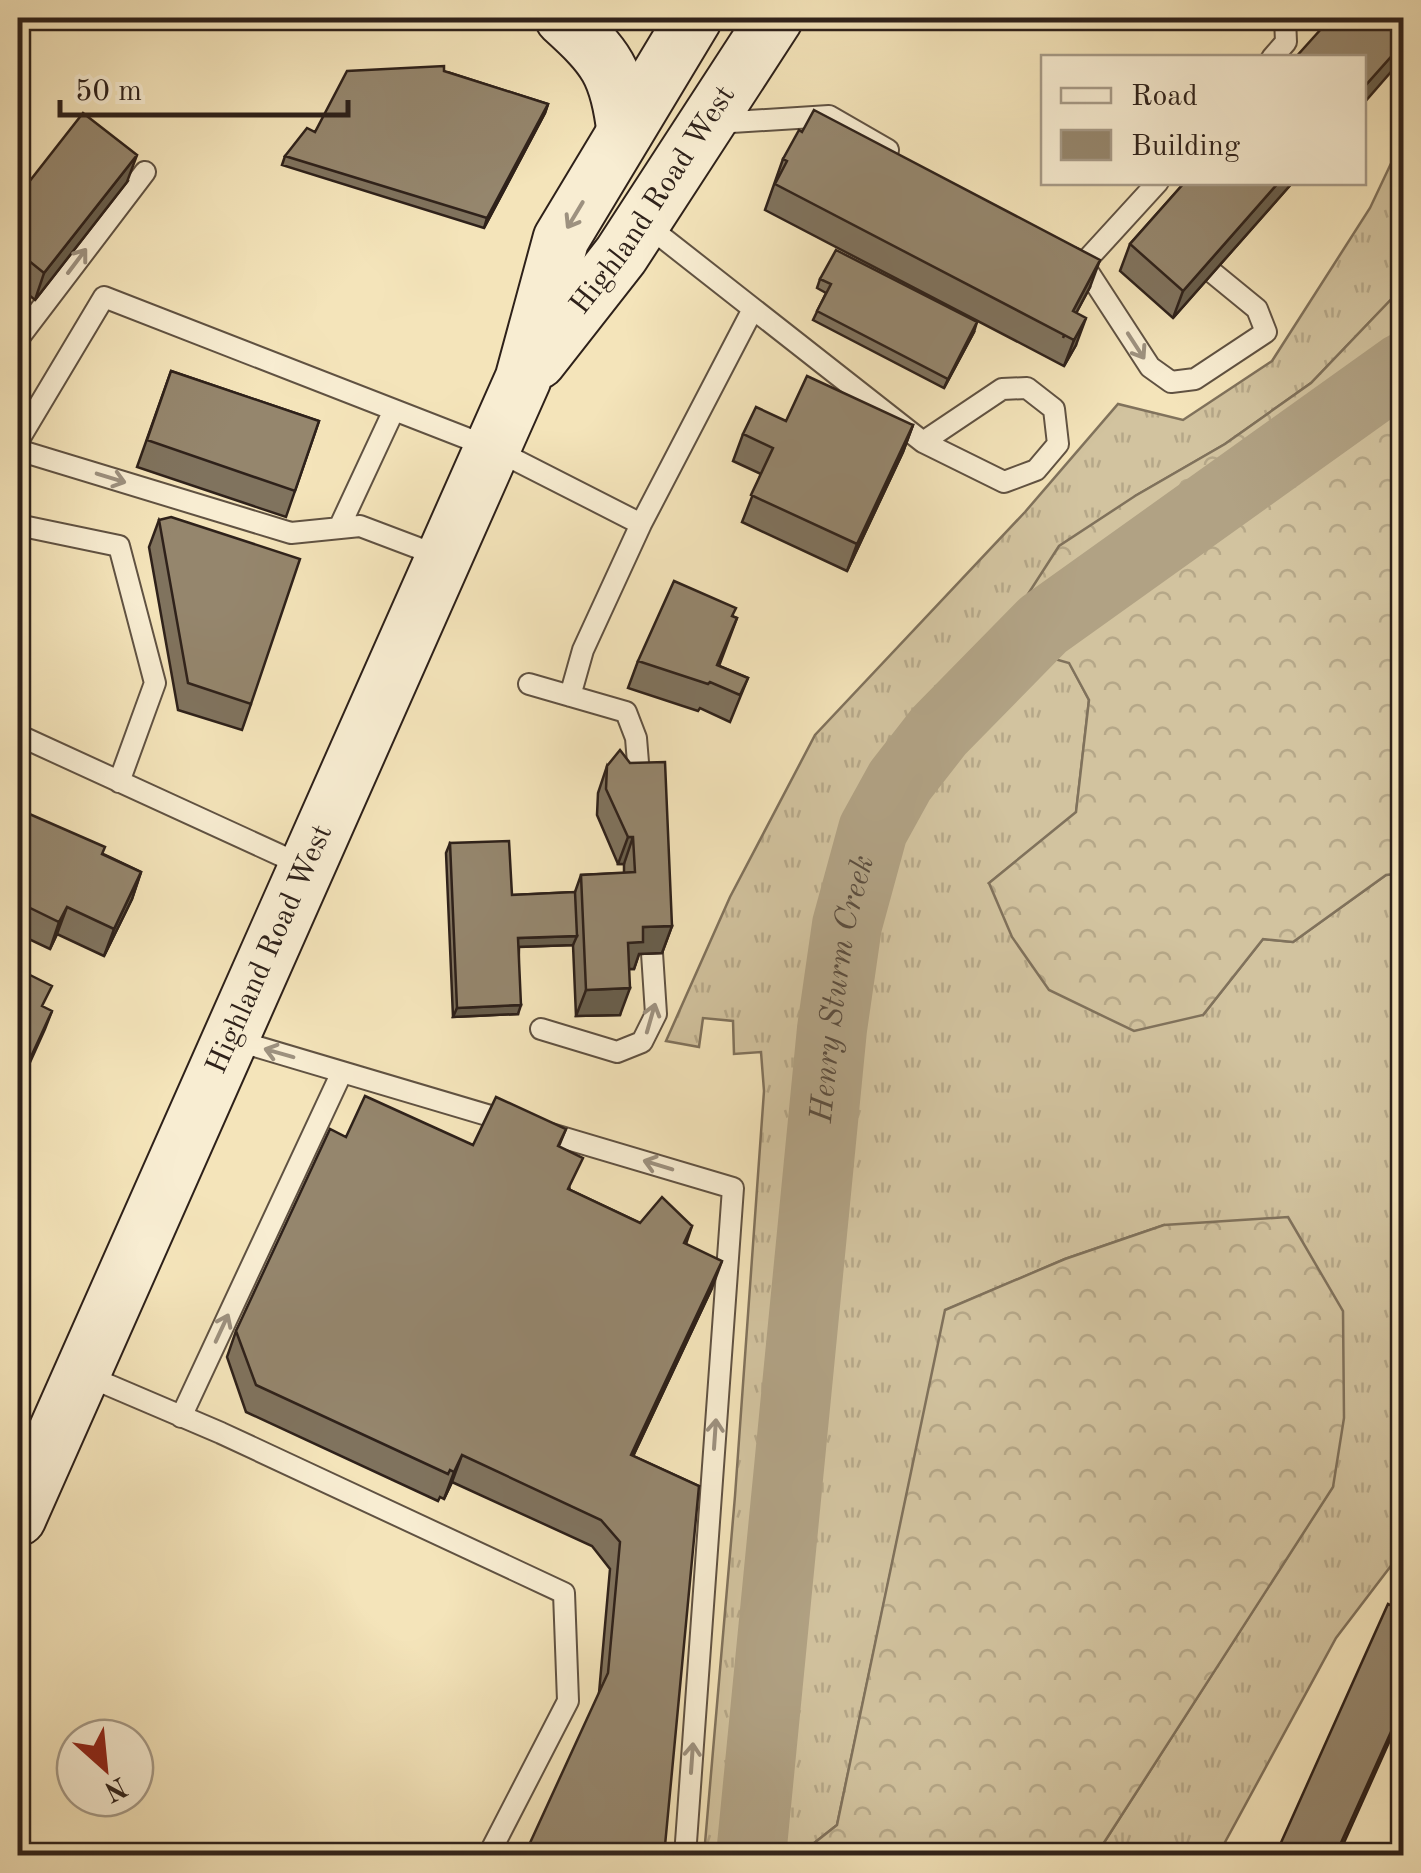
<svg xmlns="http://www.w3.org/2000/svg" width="1421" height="1873" font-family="'Old Standard TT',serif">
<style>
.grass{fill:url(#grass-tufts);stroke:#80725c;stroke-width:2.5}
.forest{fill:url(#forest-crowns);stroke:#80725c;stroke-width:2.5}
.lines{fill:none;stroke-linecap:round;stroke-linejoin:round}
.river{stroke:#b1a284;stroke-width:70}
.lane-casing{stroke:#605242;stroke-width:24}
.secondary-casing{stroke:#2e211a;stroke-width:59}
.lane{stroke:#f8edd2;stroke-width:20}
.secondary{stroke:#f8edd2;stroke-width:55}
.wall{fill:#80735e;stroke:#2e211a;stroke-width:2.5}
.shaded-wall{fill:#685e4c;stroke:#2e211a;stroke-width:2.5}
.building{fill:#95866d;stroke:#2e211a;stroke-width:2.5}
.oneway{stroke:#9d917f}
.labels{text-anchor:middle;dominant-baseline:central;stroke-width:8;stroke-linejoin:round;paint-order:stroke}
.street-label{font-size:30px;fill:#2e211a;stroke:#f8edd2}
.water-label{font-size:32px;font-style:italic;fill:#5c4e3f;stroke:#f8edd2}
</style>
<defs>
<pattern id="grass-tufts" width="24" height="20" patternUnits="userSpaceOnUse" patternTransform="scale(2.5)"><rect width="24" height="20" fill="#d2c39f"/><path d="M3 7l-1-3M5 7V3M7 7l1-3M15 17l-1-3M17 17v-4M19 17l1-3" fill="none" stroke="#b5a788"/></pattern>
<pattern id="forest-crowns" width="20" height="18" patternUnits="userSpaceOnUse" patternTransform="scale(2.5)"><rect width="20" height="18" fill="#d2c39f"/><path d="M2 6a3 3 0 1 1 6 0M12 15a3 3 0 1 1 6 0" fill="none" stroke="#b5a788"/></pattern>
</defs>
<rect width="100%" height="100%" fill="#f4e4ba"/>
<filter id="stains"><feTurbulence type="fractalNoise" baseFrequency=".002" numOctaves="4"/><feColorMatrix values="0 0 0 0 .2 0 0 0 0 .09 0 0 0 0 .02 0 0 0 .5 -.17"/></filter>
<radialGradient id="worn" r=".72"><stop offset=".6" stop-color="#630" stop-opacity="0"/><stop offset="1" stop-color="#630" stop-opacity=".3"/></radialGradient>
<path class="grass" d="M1403,138V287L1311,383L1225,444L1135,496L1069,662L1089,700L1076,813L989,883L1203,1015L1263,939L1293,942L1386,875L1403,873V1550L1336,1638L1218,1855H1096L1333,1486L1164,1225L1065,1259L946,1310L837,1825L799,1855H704L735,1496L764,1091L761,1052L734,1054L733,1021L703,1018L699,1047L666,1041L730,897L815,735L1025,512L1118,404L1183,420L1272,361L1370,208Z"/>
<path class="forest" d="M1403,287V873L1386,875L1293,942L1263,939L1203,1015L1134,1031L1049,990L1012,937L989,883L1076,812L1089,700L1069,663L1051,658L1019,608L1059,546L1135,496L1225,444L1311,383Z
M1288,1217L1343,1311L1344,1418L1333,1487L1096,1855H799L837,1825L945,1310L1065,1259L1164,1225Z"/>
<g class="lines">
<path class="river" id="s1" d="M751,1856L832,1029L847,925L873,830L900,781L939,731L1043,625L1404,367"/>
<g class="lane-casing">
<path id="lane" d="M1272,58L1286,42L1285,18
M716,123L829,116L888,150
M644,223L923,442L1004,482L1036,470L1058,444L1054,409L1027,388L1002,389L923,442
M1073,258L1083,264L1158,182
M1083,264L1150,367L1171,382L1195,379L1266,332L1257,309L1213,273
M18,339L145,172
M18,441L104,297L492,448L641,524L583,650L570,696
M18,450L291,533L360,526L442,557
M641,524L753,309
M18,525L119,546L155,683L119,782
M339,528L394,410
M529,684L626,712L636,738L640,787
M18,735L306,867
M541,1029L617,1052L642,1042L656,1014L652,953
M231,1039L733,1188L685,1856
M85,1375L221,1433L564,1593L568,1701L488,1856
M181,1417L342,1072"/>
</g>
<g class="secondary-casing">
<g id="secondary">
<path d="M563,18C606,57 618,72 625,132"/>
<path id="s2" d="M538,361L621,255L775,18"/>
<path id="s3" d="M18,1518L523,379L561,239L694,18"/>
</g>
</g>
<use href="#lane" class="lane"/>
<use href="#secondary" class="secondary"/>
</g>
<path class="wall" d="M444,71L548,104L545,113L484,228L282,165L285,156L315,132Z
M783,159L1090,287L1076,313V345L1064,366L765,210Z
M127,182L35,300L18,286V196Z
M1185,182H1293L1173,318L1120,271L1130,244Z
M820,279L974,332L944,388L813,320L826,293L817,288Z
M171,371L319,421L286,517L137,467Z
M786,421L913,425L903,452L847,571L742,522L761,474L733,461L743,434Z
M159,520L251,704L242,730L178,710L149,547Z
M733,616L737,618L719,666L748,678L730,722L700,708L698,711L628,688L638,661Z
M607,766L672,926L662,953L639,954L634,969H629L620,1015L576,1016L573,945L519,947L518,1014L453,1017L446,853L450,843L512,895L575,892L581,875L624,873V864H618L597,815L598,793Z
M18,809L103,854L141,872L132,899L104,956L57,934L50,949L18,934Z
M566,1129L559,1146L570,1190L640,1223L692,1226L686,1244L712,1288L633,1456L699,1486L599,1693L610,1569L592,1546L452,1482L444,1499L440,1497L438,1501L246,1412L227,1357L236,1331L346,1137L473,1145Z"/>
<path class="shaded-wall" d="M1404,42L1396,66L1364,103V87Z
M548,104L545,113L484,228L487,218Z
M137,155L127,182L35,300L44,273Z
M1279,182H1293L1173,318L1183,291Z
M1100,260L1090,287L1063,338L1073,311Z
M1086,318L1076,345L1064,366L1074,340Z
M977,322L974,332L944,388L948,379Z
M913,425L903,452L847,571L857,544Z
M628,837H633L624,864H618Z
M141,872L132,899L104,956L114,929Z
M67,907L57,934L50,949L59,922Z
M672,926L662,953L639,954L634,969H618L628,943L643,927Z
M577,936L573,945L515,947L518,938Z
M630,988L620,1015L576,1016L586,990Z
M521,1005L518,1014L453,1017L457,1008Z
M52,1011L45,1029L18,1089V1085Z
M722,1261L712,1288L621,1482L631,1455Z
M462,1455L452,1482L444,1499L454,1472Z
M1404,1703V1709L1338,1856H1335Z"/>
<path class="building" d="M1331,18H1380L1404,38V42L1364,87V58H1295Z
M444,66V71L548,104L487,218L285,156L307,128L315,132L347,71Z
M814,110L1100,260L1073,311L1086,318L1074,340L775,184L787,161L783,159L799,130L802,132Z
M83,113L137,155L44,273L18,252V196Z
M1185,182H1279L1183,291L1130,244Z
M836,250L977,322L948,379L817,311L831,284L820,279Z
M171,371L319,421L295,491L147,440Z
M807,376L913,425L857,544L751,495L773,448L743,434L756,407L786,421Z
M171,517L300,559L251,704L188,683L159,520Z
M674,581L736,608L732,616L737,618L717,665L748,678L740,695L710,682L708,684L638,661Z
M620,750L630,763L665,762L672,926L643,927V942L628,943L630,988L586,990L581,875L635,872L633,837H628L606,789L607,766Z
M18,809L105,847L102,854L141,872L114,929L67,907L59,922L18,902Z
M509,841L512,895L575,892L577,936L518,938L521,1005L457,1008L450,843Z
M18,969L52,986L42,1006L52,1011L18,1085Z
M365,1096L473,1145L496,1097L566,1129L558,1146L583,1158L568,1189L640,1223L662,1197L692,1226L684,1243L722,1261L631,1455L699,1486L664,1856H524L608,1673L620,1542L601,1520L462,1455L454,1472L450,1470L448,1474L256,1385L236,1331L330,1129L346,1137Z
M1388,1604L1404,1611V1703L1335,1856H1275Z"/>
<defs><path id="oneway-shaft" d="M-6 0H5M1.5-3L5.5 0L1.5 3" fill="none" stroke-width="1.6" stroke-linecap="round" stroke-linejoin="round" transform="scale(2.5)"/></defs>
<g class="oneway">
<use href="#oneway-shaft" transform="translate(575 215) rotate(121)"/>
<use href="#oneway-shaft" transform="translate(77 261) rotate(-53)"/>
<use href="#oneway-shaft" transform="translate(1136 346) rotate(57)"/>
<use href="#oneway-shaft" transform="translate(111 478) rotate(17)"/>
<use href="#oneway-shaft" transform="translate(651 1018) rotate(-74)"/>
<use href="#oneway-shaft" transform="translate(279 1053) rotate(-164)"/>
<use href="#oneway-shaft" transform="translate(658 1165) rotate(-163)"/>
<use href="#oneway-shaft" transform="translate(222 1328) rotate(-65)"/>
<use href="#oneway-shaft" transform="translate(715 1434) rotate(-86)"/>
<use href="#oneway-shaft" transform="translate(692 1758) rotate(-86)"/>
</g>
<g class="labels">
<g class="street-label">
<text stroke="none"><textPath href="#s2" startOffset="198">Highland Road West</textPath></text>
<text stroke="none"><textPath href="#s3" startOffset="622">Highland Road West</textPath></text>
</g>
<g class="water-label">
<text stroke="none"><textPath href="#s1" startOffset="872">Henry Sturm Creek</textPath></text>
</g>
</g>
<rect width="1421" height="1873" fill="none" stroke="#f4e4ba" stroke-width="60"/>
<rect x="20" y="20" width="1381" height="1833" fill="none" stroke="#2e211a" stroke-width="5"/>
<rect x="30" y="30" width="1361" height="1813" fill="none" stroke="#2e211a" stroke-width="2.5"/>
<rect x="1041" y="55" width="325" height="130" fill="#f8edd2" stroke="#a79b88" stroke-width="2.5"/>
<rect x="1061" y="88" width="50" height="15" fill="#f8edd2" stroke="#a79b88" stroke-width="2.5"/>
<text x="1131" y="105" font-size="30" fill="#2e211a">Road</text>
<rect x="1061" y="130" width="50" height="30" fill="#95866d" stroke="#a79b88" stroke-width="2.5"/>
<text x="1131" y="155" font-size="30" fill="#2e211a">Building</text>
<g transform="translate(105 1768) rotate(153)"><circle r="48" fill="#f8edd2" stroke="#a79b88" stroke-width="2.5"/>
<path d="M0-8L18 38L0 25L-18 38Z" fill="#8f2418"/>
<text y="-15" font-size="28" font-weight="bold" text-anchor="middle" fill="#2e211a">N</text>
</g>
<path d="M60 100v15h288v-15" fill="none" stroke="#2e211a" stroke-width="5"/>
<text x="75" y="100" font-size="30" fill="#2e211a" stroke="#f8edd2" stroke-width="8" paint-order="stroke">50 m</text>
<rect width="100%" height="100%" filter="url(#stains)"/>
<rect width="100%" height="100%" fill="url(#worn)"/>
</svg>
